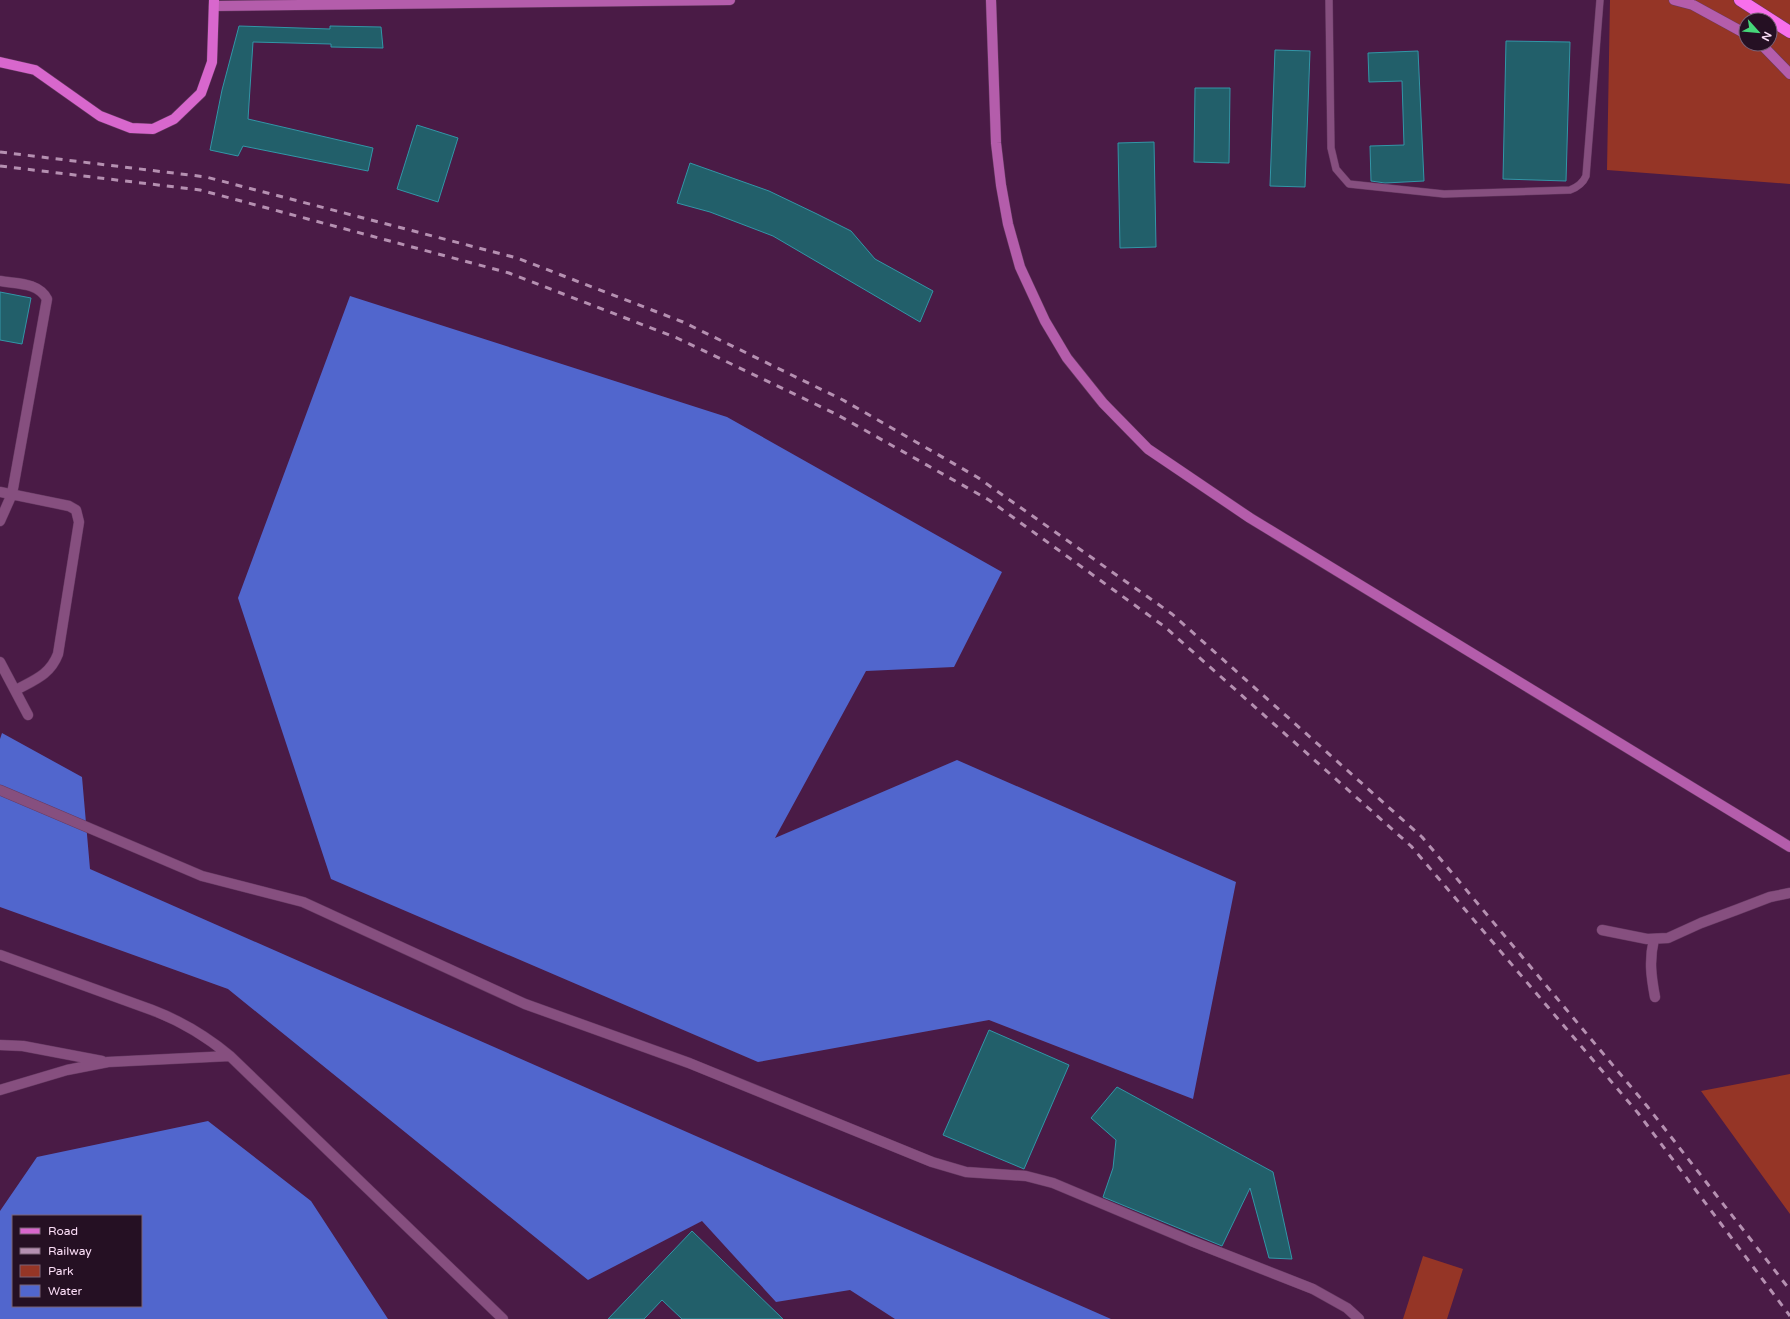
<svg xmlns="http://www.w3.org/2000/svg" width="1790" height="1319" font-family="'Varela Round',sans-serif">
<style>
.green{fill:#953526;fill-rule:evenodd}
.water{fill:#5166cd;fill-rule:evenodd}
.building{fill:#225f6a;stroke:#3296a7}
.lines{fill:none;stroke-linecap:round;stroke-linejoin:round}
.lane-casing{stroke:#663a62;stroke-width:8}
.street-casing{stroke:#663a62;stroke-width:11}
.secondary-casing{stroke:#663a62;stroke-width:11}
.primary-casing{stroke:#663a62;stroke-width:11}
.highway-casing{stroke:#663a62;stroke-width:13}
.lane{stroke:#864f7f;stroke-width:7}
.street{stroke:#864f7f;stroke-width:10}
.secondary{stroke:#b45dab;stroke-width:10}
.primary{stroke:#d867cd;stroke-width:10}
.highway{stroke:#f86feb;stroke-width:12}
.rail{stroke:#b590b1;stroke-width:3;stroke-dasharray:7 7;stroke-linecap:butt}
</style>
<rect width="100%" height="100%" fill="#4a1b46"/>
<path class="green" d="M1610,0H1790V184L1607,170ZM1746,20H1770V44H1746Z
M1790,1074V1214L1701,1091Z
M1423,1256L1463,1269L1447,1319H1403Z"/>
<path class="water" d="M350,296L727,417L1002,572L954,667L866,671L775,838L957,760L1236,882L1193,1099L989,1020L758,1062L331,879L238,598Z
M2,733L82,777L90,869L1111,1319H895L850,1290L776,1302L702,1221L588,1280L228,989L0,907V739Z
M208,1121L311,1201L388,1319H0V1211L37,1157ZM13,1216H141V1306H13Z"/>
<path class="building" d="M239,26L330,29V26L381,27L383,48L331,47V44L253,42L248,119L373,148L368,171L243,146L238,156L210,150L222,90Z
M1506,41L1570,42L1566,181L1503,179Z
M1275,50L1310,51L1305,187L1270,186Z
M1418,51L1424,181L1385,183L1371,181L1370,146L1404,145L1402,81L1369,82L1368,53Z
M1195,88H1230L1229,163L1194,162Z
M417,125L458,138L438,202L397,189Z
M1154,142L1156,247L1120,248L1118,143Z
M690,163L769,191L817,214L851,231L875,259L933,291L920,322L773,236L710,212L677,203Z
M0,292L31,298L22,344L0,340Z
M989,1030L1069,1065L1024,1169L943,1135Z
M1117,1087L1273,1172L1292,1259L1269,1258L1250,1188L1222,1246L1103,1197L1113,1168L1116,1140L1091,1118Z
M692,1231L783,1319H682L662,1300L644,1319H608Z"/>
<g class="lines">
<g class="lane-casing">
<path id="lane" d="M1329,0L1331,148L1336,169L1349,184L1444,194L1570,190C1578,187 1583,183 1586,176L1600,0"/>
</g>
<g class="street-casing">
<path id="street" d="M0,281C16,284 38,282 47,299L12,494L0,521
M0,492L69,506L76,510L79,522L58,654C50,675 34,680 16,690
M0,662L28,715
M0,790L202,876L303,902L525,1004L689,1063L932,1162L966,1172L1026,1176L1053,1183L1191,1241L1313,1289L1347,1308L1359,1319
M1602,930L1647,939L1668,938L1701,923L1736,910L1770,897L1790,893
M1654,939C1649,960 1651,976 1655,997
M0,955L152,1010C181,1021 206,1036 230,1056L503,1319
M0,1045L23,1046L102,1061
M0,1090L67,1070L108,1062L230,1056"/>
</g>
<g class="secondary-casing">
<path id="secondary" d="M991,0L996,143L1001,185L1008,224L1020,267L1045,321L1067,358L1103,403L1148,449L1250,518L1790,847
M1674,0L1693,5L1746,34
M214,6L730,0
M1761,44L1790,74"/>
</g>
<g class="primary-casing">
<path id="primary" d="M0,62L35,70L100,116L131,128L153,129L174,119L201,93L212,62L214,0"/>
</g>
<g class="highway-casing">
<path id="highway" d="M1740,0L1790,32"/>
</g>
<use href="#lane" class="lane"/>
<use href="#street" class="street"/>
<use href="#secondary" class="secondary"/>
<use href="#primary" class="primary"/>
<use href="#highway" class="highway"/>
<path class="rail" d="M0,152L206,177L517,258L683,322L843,400L977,477L1172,614L1422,837L1647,1106L1790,1290
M0,166L200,190L509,273L677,338L836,414L989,500L1165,627L1411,846L1638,1113L1790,1316"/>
</g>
<rect x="12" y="1215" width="130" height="92" fill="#251023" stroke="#7b6277"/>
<rect x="20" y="1228" width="20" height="6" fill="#d867cd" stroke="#7b6277"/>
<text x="48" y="1235" font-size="12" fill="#fbddf6">Road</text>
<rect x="20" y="1248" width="20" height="6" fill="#b590b1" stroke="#7b6277"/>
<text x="48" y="1255" font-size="12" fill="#fbddf6">Railway</text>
<rect x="20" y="1265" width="20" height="12" fill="#953526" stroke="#7b6277"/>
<text x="48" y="1275" font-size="12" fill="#fbddf6">Park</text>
<rect x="20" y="1285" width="20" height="12" fill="#5166cd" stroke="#7b6277"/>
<text x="48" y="1295" font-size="12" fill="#fbddf6">Water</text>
<g transform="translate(1758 32) rotate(117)"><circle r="19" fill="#251023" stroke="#7b6277"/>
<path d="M0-3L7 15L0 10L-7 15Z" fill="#46d779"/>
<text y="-6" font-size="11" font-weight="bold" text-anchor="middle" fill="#fbddf6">N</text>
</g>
</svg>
